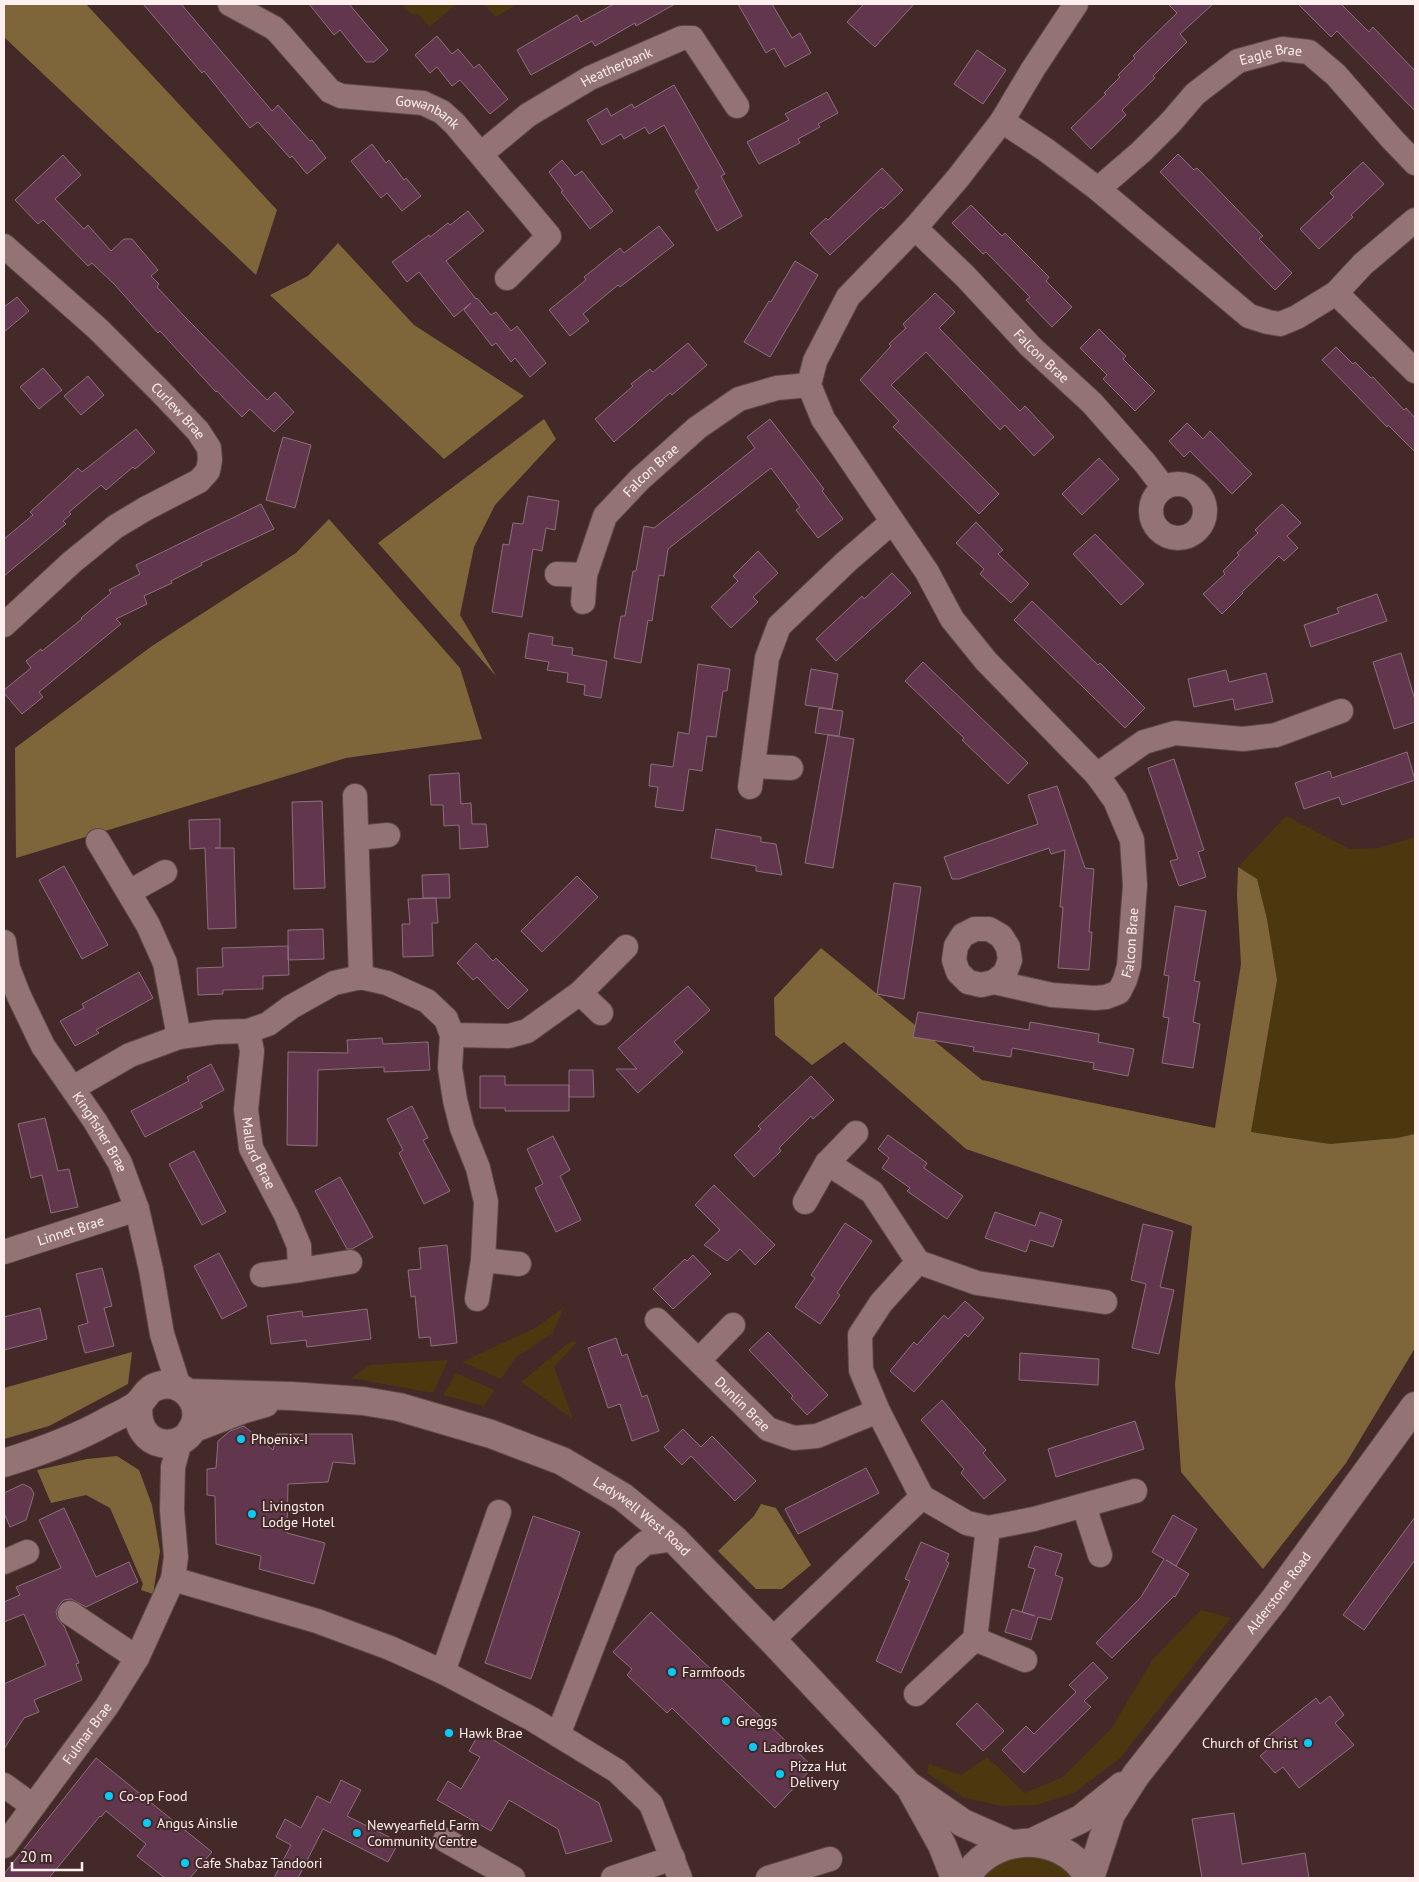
<svg xmlns="http://www.w3.org/2000/svg" width="1419" height="1882" font-family="'PT Sans',sans-serif">
<style>
.green{fill:#4c380f}
.forest{fill:#7e663a}
.building{fill:#62374d;stroke:#8c6f7d}
.lines{fill:none;stroke-linecap:round;stroke-linejoin:round}
.minor-casing{stroke:#5c4747;stroke-width:26}
.tertiary-casing{stroke:#5c4747;stroke-width:30}
.minor{stroke:#937373;stroke-width:24}
.tertiary{stroke:#937373;stroke-width:28}
.poi-dot{fill:#0acafa;stroke:#442929;stroke-width:2}
.labels{text-anchor:middle;dominant-baseline:central;stroke-width:4;stroke-linejoin:round;paint-order:stroke}
.street-label{font-size:14px;fill:#fff0ef;stroke:#442929}
.poi-label{font-size:14px;fill:#fff0ef;stroke:#442929;text-anchor:start}
</style>
<rect width="100%" height="100%" fill="#442929"/>
<path class="green" d="M402,4H456L430,27L418,14H411Z
M484,4H517L496,17Z
M1286,816L1350,849L1378,848L1415,837V1134L1397,1138L1330,1144L1251,1132L1277,980L1267,919L1257,879L1238,867Z
M564,1307L553,1333L516,1357L501,1379L462,1362L537,1327Z
M571,1341L577,1342L554,1367L573,1419L521,1382Z
M448,1360L433,1393L351,1378L370,1365Z
M456,1373L494,1390L484,1406L443,1395Z
M1201,1610L1231,1618L1120,1758L1074,1793L1036,1805L1002,1806L965,1798L927,1773L929,1764L961,1775L987,1757L1025,1793L1063,1777L1111,1729L1153,1659Z
M1041,1854L1067,1867L1076,1878H979L1007,1857Z"/>
<path class="forest" d="M4,4H86L277,210L256,275L4,37Z
M338,243L414,325L524,396L444,459L270,295L308,276Z
M544,419L556,439L495,505L474,547L460,615L496,676L378,543Z
M329,519L460,668L482,739L346,758L16,858L15,748L152,646L296,553Z
M1238,867L1257,879L1267,919L1277,980L1251,1132L1330,1144L1397,1138L1415,1134V1348L1346,1463L1263,1569L1181,1472L1175,1384L1192,1226L966,1149L844,1042L812,1065L775,1035L774,998L821,948L982,1080L1215,1128L1241,964L1237,895Z
M132,1352L128,1384L49,1426L4,1439V1388Z
M117,1456L139,1470L152,1505L160,1551L153,1594L141,1590L143,1584L110,1508L86,1495L51,1503L37,1470L87,1459Z
M761,1504L776,1508L811,1565L782,1589H756L718,1551L754,1516Z"/>
<path class="building" d="M143,4H181L272,111L278,105L310,141L312,140L326,158L307,174L292,156L290,158L258,122L250,128L204,71L202,73Z
M309,4H349L388,50L374,62H366L340,30L334,35Z
M614,4H675L636,26L635,23L595,46L592,41L531,75L517,50L577,15L581,22Z
M738,4H772L792,38L800,33L811,53L785,67L774,48L766,53Z
M864,4H914L875,47L847,22Z
M1168,4H1213L1180,34L1187,42L1153,76L1155,78L1122,110L1126,115L1091,149L1071,128L1106,94L1104,93L1120,77L1118,75L1135,58L1133,56L1135,54L1177,13Z
M1298,4H1341L1369,32L1373,27L1415,71V111L1337,31L1331,37Z
M437,36L452,54L458,49L474,68L479,64L508,99L490,114L460,80L452,86L437,67L430,73L415,55Z
M977,50L1006,70L983,104L954,84Z
M674,85L725,174L721,176L742,216L717,231L695,191L699,188L664,125L649,134L645,127L624,139L621,134L602,145L587,120L607,108L611,116L632,104L634,108Z
M827,92L838,113L818,124L820,127L798,139L800,143L759,164L747,142L789,120L785,114Z
M372,144L386,163L389,160L404,180L406,178L421,196L402,211L387,193L381,198L351,161Z
M1178,154L1194,170L1197,168L1263,236L1259,239L1292,273L1275,290L1160,172Z
M63,155L81,175L55,199L84,229L88,225L111,251L124,239H132L158,270L151,276L159,284L157,287L185,317L267,400L275,392L294,412L274,432L250,409L242,417L217,391L216,392L160,331L158,333L114,284L92,263L88,266L43,220L38,224L15,200Z
M562,160L575,176L582,171L613,211L590,229L561,192L563,191L549,172Z
M1363,162L1384,184L1351,215L1353,217L1319,249L1300,229L1334,197L1330,193Z
M882,168L903,190L883,209L881,207L830,255L810,233L826,218L828,220Z
M971,205L1002,236L1005,233L1049,277L1046,281L1072,307L1052,327L1026,300L1030,297L986,252L983,254L952,223Z
M468,211L484,231L446,261L476,299L477,298L491,315L496,312L511,331L517,326L546,363L530,377L515,358L511,362L496,343L492,346L464,310L471,303L454,317L419,272L407,282L392,262L429,235L430,237L448,223L450,225Z
M659,226L674,245L620,287L618,285L583,314L589,321L570,336L549,310L586,280L584,277L620,248L624,253Z
M795,261L818,275L770,357L744,342L769,301L771,302Z
M935,293L955,312L939,328L1020,411L1025,406L1054,437L1034,456L1005,425L1000,430L926,352L891,385L999,494L979,514L893,427L899,421L860,380L891,346L889,344L906,328L903,324Z
M17,297L29,311L4,332V307Z
M1099,329L1126,356L1123,359L1155,391L1135,411L1103,379L1107,375L1080,348Z
M688,343L707,365L672,395L670,393L614,442L595,419L633,386L631,384L650,369L653,372Z
M1336,347L1353,364L1355,362L1371,378L1373,377L1404,410L1406,408L1415,418V452L1388,425L1387,427L1322,360Z
M43,368L62,390L39,409L20,387Z
M88,376L104,395L81,415L64,396Z
M770,419L824,489L822,491L843,519L818,538L796,510L800,507L771,468L668,549L664,576L659,575L652,621L648,620L641,663L614,658L621,616H625L633,571H636L644,526L654,528L755,448L747,437Z
M1187,423L1203,439L1210,431L1252,474L1232,494L1190,451L1184,457L1169,441Z
M136,429L155,452L135,469L133,467L106,490L101,485L69,512L71,514L63,521L66,524L4,576V539L33,515L30,512L78,468L82,472Z
M283,437L311,445L295,508L266,500Z
M1099,458L1119,479L1082,515L1062,494Z
M528,496L559,501L555,530L546,528L542,551L533,549L522,617L492,612L503,544L509,545L513,523L523,524Z
M261,504L274,529L201,563L202,565L171,581L172,583L144,596L147,604L116,619L121,624L39,692L43,697L22,714L4,693V690L31,668L26,661L41,649L42,651L82,619L81,618L111,593L109,590L140,574L136,565Z
M1282,504L1301,523L1287,536L1298,548L1284,561L1279,556L1242,592L1243,593L1222,614L1203,594L1225,574L1223,571L1239,555L1237,553L1258,533L1255,530Z
M976,522L1003,550L998,554L1029,584L1011,603L980,574L984,569L956,543Z
M1095,534L1144,584L1121,605L1073,554Z
M758,551L778,573L753,597L758,602L731,628L711,607L738,581L733,576Z
M892,573L911,593L836,661L816,639L862,596L864,599Z
M1377,594L1387,621L1311,647L1304,625L1339,613L1337,608Z
M1032,601L1098,665L1100,663L1145,708L1125,728L1014,620Z
M529,633L553,637L552,645L573,648L572,655L607,661L601,698L584,695L585,685L567,682L568,673L547,670L549,662L525,658Z
M1401,653L1415,700V722L1394,729L1373,662Z
M923,662L1028,763L1008,784L962,740L964,738L905,681Z
M698,664L730,669L727,691H723L716,737L707,736L702,771L689,769L683,811L655,807L658,787L649,786L651,764L673,767L678,732L689,734Z
M811,669L838,674L832,709L805,705Z
M1226,670L1229,682L1266,673L1273,702L1235,710L1233,699L1194,707L1188,679Z
M819,708L843,711L839,736L815,733Z
M828,735L854,739L833,868L805,863Z
M1407,752L1415,780L1342,805L1339,797L1304,809L1295,783L1330,771L1332,778Z
M1174,759L1204,850L1198,852L1206,877L1179,886L1170,861L1178,859L1148,768Z
M459,773L461,804L471,803L472,824H486L488,847L460,849L459,825L444,826L443,805H431L429,775Z
M1057,786L1085,868L1094,869L1089,932H1092L1089,970L1058,968L1063,907H1060L1065,850L1051,854L1049,848L959,879H952L944,857L1038,824L1028,795Z
M322,801L325,888L294,889L292,802Z
M220,819V848H215H234L236,928L208,929L205,848L190,849L189,820Z
M716,829L761,837V842L776,844L782,875L756,871V866L711,858Z
M64,866L108,945L82,959L39,880Z
M449,874L450,898H423L422,875Z
M577,876L598,897L542,952L521,931Z
M894,883L921,887L904,999L877,994Z
M436,898L438,923H432L433,956L403,957L402,924H410L408,899Z
M1175,906L1206,911L1194,981L1200,982L1193,1022L1200,1024L1193,1068L1162,1063L1169,1018L1163,1017L1169,976L1164,975Z
M323,929L324,959L288,960V930Z
M476,943L493,961L496,958L528,990L508,1009L477,977L473,980L457,963Z
M288,946L289,975L263,976V989L223,990V994L198,995L197,968L223,967L222,948Z
M139,972L153,998L96,1030L99,1033L75,1046L60,1021L84,1008L82,1004Z
M688,986L710,1010L674,1042L683,1052L638,1093L616,1069H637L618,1048Z
M918,1012L1029,1030L1030,1022L1099,1034L1098,1042L1134,1049L1128,1076L1093,1069L1094,1063L1012,1048L1011,1057L973,1051L974,1047L913,1037Z
M382,1038L383,1044L428,1042L430,1070L384,1072V1067L318,1070L317,1146L287,1145L288,1052L348,1053L347,1040Z
M211,1064L224,1090L200,1103L203,1107L145,1137L131,1111L189,1081L187,1077Z
M569,1070H593L594,1097H569Z
M480,1076H505V1085H569V1111H505V1108H480Z
M811,1076L834,1100L813,1119L811,1116L779,1148L781,1151L754,1177L734,1155L761,1129L758,1126Z
M412,1106L428,1138L423,1140L450,1191L424,1204L399,1153L403,1150L387,1119Z
M45,1118L58,1171L69,1169L78,1207L51,1213L42,1175L31,1178L18,1124Z
M888,1135L927,1163L924,1168L963,1196L947,1219L907,1191L910,1188L882,1168L889,1158L878,1149Z
M553,1136L570,1170L560,1176L581,1220L556,1232L535,1188L543,1184L527,1149Z
M194,1151L226,1212L202,1225L169,1164Z
M340,1177L373,1237L352,1249H347L315,1191Z
M714,1185L775,1245L755,1265L740,1249L727,1261L704,1245L720,1230L695,1205Z
M995,1212L1035,1226L1040,1212L1062,1220L1053,1247L1030,1240L1026,1252L985,1238Z
M845,1223L872,1241L837,1293L840,1295L820,1324L795,1307L815,1278L811,1275Z
M1143,1224L1173,1231L1160,1287L1174,1290L1159,1354L1132,1348L1146,1284L1131,1280Z
M447,1245L457,1343L431,1346L430,1337L419,1338L415,1296L411,1297L408,1270L421,1269L419,1248Z
M219,1253L247,1306L222,1319L194,1266Z
M693,1255L711,1274L673,1309L653,1289L685,1259L687,1261Z
M102,1268L112,1306L104,1308L114,1346L85,1353L78,1326L88,1323L76,1274Z
M965,1301L984,1318L968,1337L965,1334L914,1392L890,1371L914,1342L917,1345L944,1315L948,1319Z
M40,1308L47,1339L4,1350V1317Z
M367,1309L371,1339L307,1347L306,1340L271,1344L267,1316L302,1311L303,1317Z
M768,1332L828,1395L807,1415L791,1398L793,1396L749,1350Z
M616,1338L622,1356L627,1354L642,1397L647,1395L659,1431L632,1441L620,1404L608,1408L588,1348Z
M1020,1353L1099,1359L1098,1385L1019,1380Z
M942,1400L986,1450L983,1453L1006,1480L984,1499L961,1473L964,1469L921,1420Z
M1135,1421L1144,1449L1056,1477L1048,1449Z
M244,1426L273,1450L277,1434H352L355,1464L333,1462L328,1482L288,1484L287,1533L325,1543L314,1584L259,1569L261,1556L216,1544L215,1496L207,1495V1469L216,1468L218,1441L230,1431Z
M683,1429L701,1447L712,1436L756,1481L735,1501L691,1456L682,1465L664,1447Z
M866,1468L879,1493L798,1534L785,1509Z
M23,1484L31,1488L34,1494L26,1520L10,1527L4,1513V1493Z
M64,1508L96,1577L129,1562L138,1582L86,1607L71,1599L64,1600L59,1605L56,1612L58,1619L64,1626L69,1638L79,1663L76,1664L82,1680L34,1700L39,1712L24,1718L4,1749V1684L46,1665L24,1614L4,1622V1602L20,1595L16,1587L61,1568L39,1520Z
M1173,1515L1197,1529L1176,1566L1166,1560L1189,1574L1175,1597L1174,1596L1112,1658L1096,1643L1141,1597L1164,1559L1152,1552Z
M533,1516L580,1532L531,1679L485,1663Z
M1415,1517V1560L1364,1630L1343,1615Z
M921,1542L949,1554L946,1561L949,1563L901,1673L876,1661L910,1581L905,1579Z
M1035,1546L1062,1554L1055,1575L1063,1578L1051,1620L1038,1617L1031,1640L1005,1632L1012,1609L1035,1616L1022,1612L1035,1569L1028,1567Z
M651,1612L813,1767L775,1808L672,1708L667,1713L627,1675L632,1669L613,1652Z
M1093,1662L1108,1678L1084,1701L1091,1707L1024,1773L1002,1750L1026,1726L1034,1734L1076,1692L1069,1685Z
M1330,1696L1344,1715L1335,1723L1354,1745L1299,1788L1283,1767L1275,1773L1260,1756L1268,1749L1262,1741L1316,1698L1320,1704Z
M977,1703L1004,1731L983,1751L956,1724Z
M480,1732L599,1803L612,1841L566,1854L558,1829L509,1800L491,1831L437,1800L448,1781L461,1789L480,1757L469,1751Z
M96,1758L212,1852L190,1878H165L137,1856L146,1844L106,1811L101,1817L100,1816L49,1878H4V1874Z
M341,1780L361,1790L347,1816L399,1842L388,1862L323,1829L298,1878H274L291,1845L276,1837L285,1819L301,1828L317,1796L330,1803Z
M1234,1813L1242,1864L1305,1853L1309,1878H1202L1192,1819Z"/>
<g class="lines">
<g class="minor-casing">
<g id="minor">
<path id="s1" d="M230,4L274,28L281,35L330,91L341,96L423,103L442,112L455,124L549,236L507,278"/>
<path d="M1002,121L1046,150L1098,189L1249,316L1268,322L1280,324L1297,317L1336,293L1363,264L1415,220"/>
<path id="s2" d="M481,154L528,115L590,78L682,38H692L737,106"/>
<path id="s3" d="M1098,189L1141,152L1171,122L1195,94L1238,61L1282,49L1309,52L1336,75L1392,139L1415,163"/>
<path id="s4" d="M915,228L965,276L1030,346L1092,403L1145,463L1164,488"/>
<path id="s5" d="M4,246L98,329L161,392L198,431L209,448L210,460L208,471L199,481L145,509L115,527L72,562L4,625"/>
<path d="M1336,293L1415,371"/>
<circle cx="1178" cy="511" r="27"/>
<path d="M557,574L585,575"/>
<path id="s6" d="M583,602L585,575L605,516L640,479L697,428L739,399L777,388L809,385"/>
<path d="M753,766L791,768"/>
<path d="M1097,775L1144,742L1175,733L1243,739L1276,735L1341,711"/>
<path d="M750,787L767,658L779,626L846,562L892,522"/>
<path d="M355,796L361,977"/>
<path d="M357,838L388,835"/>
<path d="M98,841L148,925L165,963L179,1037"/>
<path d="M129,892L165,872"/>
<path id="s7" d="M4,942L8,968L19,996L43,1046L95,1121L120,1163L137,1209L151,1270L162,1334L179,1387"/>
<path id="s8" d="M994,982L1005,973L1010,960L1008,947L1001,936L989,929H975L963,935L956,946L954,960L958,972L968,982L981,985L994,982L1052,995L1095,998L1106,997L1119,992L1125,980L1129,966L1135,885L1132,840L1115,800L1097,775L986,661L952,619L927,572L823,419L809,385L815,361L848,297L915,228L958,178L1002,121L1033,69L1076,4"/>
<path d="M580,993L601,1013"/>
<path id="s9" d="M248,1031L252,1051L246,1110L251,1148L286,1215L299,1246L300,1270L350,1262"/>
<path d="M452,1035L509,1036L527,1031L580,993L626,947"/>
<path d="M73,1088L130,1055L179,1037L216,1032L248,1031L268,1024L291,1007L334,983L361,977L387,983L427,1001L446,1019L452,1035L450,1068L455,1100L462,1128L478,1168L486,1202L483,1260L477,1299"/>
<path d="M827,1163L872,1192L918,1262L881,1303L860,1335L861,1370L878,1411L922,1497L967,1523L988,1528L1034,1519L1135,1491"/>
<path d="M805,1202L827,1163L856,1133"/>
<path id="s10" d="M4,1252L137,1209"/>
<path d="M483,1260L519,1264"/>
<path d="M918,1262L977,1283L1105,1302"/>
<path d="M262,1275L300,1270"/>
<path id="s11" d="M657,1320L768,1429L794,1438L817,1436L878,1411"/>
<path d="M699,1360L733,1325"/>
<path d="M1084,1506L1100,1555"/>
<path d="M4,1562L27,1552"/>
<path d="M173,1579L317,1621L390,1648L443,1672L532,1719L617,1771L651,1804L680,1878"/>
<path d="M70,1613L137,1658"/>
<path d="M975,1639L988,1528"/>
<path d="M772,1640L922,1497"/>
<path d="M443,1672L499,1512"/>
<path d="M916,1694L975,1639L1025,1660"/>
<path d="M558,1735L626,1560L645,1543L674,1539"/>
<path d="M4,1785L33,1806"/>
<path d="M445,1840L513,1878"/>
<path id="s12" d="M4,1846L107,1706L137,1658L173,1579L176,1557L172,1510L173,1467L180,1441"/>
<path d="M613,1878L673,1858"/>
<path d="M768,1878L830,1859"/>
</g>
</g>
<g class="tertiary-casing">
<g id="tertiary">
<path id="s13" d="M188,1393L291,1396L363,1401L399,1407L491,1434L562,1461L623,1497L674,1539L772,1640L908,1785L963,1823L1011,1844"/>
<path d="M192,1429L244,1409L265,1403"/>
<path d="M4,1463C39,1452 74,1440 106,1422C115,1417 132,1410 139,1403C147,1395 147,1388 162,1385C182,1381 199,1400 196,1419C189,1457 131,1451 139,1403"/>
<path d="M912,1791L942,1845L955,1878"/>
<path d="M1033,1842L1081,1819L1122,1786"/>
<path d="M966,1878C987,1840 1042,1831 1075,1860C1081,1865 1085,1872 1090,1878"/>
<path id="s14" d="M1090,1878L1111,1814L1136,1775L1274,1600L1415,1406"/>
</g>
</g>
<use href="#minor" class="minor"/>
<use href="#tertiary" class="tertiary"/>
</g>
<g class="poi-dot">
<circle cx="241" cy="1439" r="5"/>
<circle cx="252" cy="1514" r="5"/>
<circle cx="672" cy="1672" r="5"/>
<circle cx="726" cy="1721" r="5"/>
<circle cx="449" cy="1733" r="5"/>
<circle cx="1308" cy="1743" r="5"/>
<circle cx="753" cy="1747" r="5"/>
<circle cx="780" cy="1774" r="5"/>
<circle cx="109" cy="1796" r="5"/>
<circle cx="147" cy="1823" r="5"/>
<circle cx="357" cy="1833" r="5"/>
<circle cx="185" cy="1863" r="5"/>
</g>
<g class="labels">
<g class="street-label">
<text stroke="none"><textPath href="#s3" startOffset="224">Eagle Brae</textPath></text>
<text stroke="none"><textPath href="#s2" startOffset="162">Heatherbank</textPath></text>
<text stroke="none"><textPath href="#s1" startOffset="236">Gowanbank</textPath></text>
<text stroke="none"><textPath href="#s4" startOffset="180">Falcon Brae</textPath></text>
<text stroke="none"><textPath href="#s5" startOffset="240">Curlew Brae</textPath></text>
<text stroke="none"><textPath href="#s6" startOffset="154">Falcon Brae</textPath></text>
<text stroke="none"><textPath href="#s8" startOffset="355">Falcon Brae</textPath></text>
<text stroke="none"><textPath href="#s7" startOffset="215">Kingfisher Brae</textPath></text>
<text stroke="none"><textPath href="#s9" startOffset="125">Mallard Brae</textPath></text>
<text stroke="none"><textPath href="#s10" startOffset="70">Linnet Brae</textPath></text>
<text stroke="none"><textPath href="#s11" startOffset="120">Dunlin Brae</textPath></text>
<text stroke="none"><textPath href="#s13" startOffset="481">Ladywell West Road</textPath></text>
<text stroke="none"><textPath href="#s14" startOffset="345">Alderstone Road</textPath></text>
<text stroke="none"><textPath href="#s12" startOffset="140">Fulmar Brae</textPath></text>
</g>
<g class="poi-label">
<text x="251" y="1439">Phoenix-I</text>
<text x="262" y="1506">Livingston<tspan x="262" dy="16">Lodge Hotel</tspan></text>
<text x="682" y="1672">Farmfoods</text>
<text x="736" y="1721">Greggs</text>
<text x="459" y="1733">Hawk Brae</text>
<text x="1298" y="1743" text-anchor="end">Church of Christ</text>
<text x="763" y="1747">Ladbrokes</text>
<text x="790" y="1766">Pizza Hut<tspan x="790" dy="16">Delivery</tspan></text>
<text x="119" y="1796">Co-op Food</text>
<text x="157" y="1823">Angus Ainslie</text>
<text x="367" y="1825">Newyearfield Farm<tspan x="367" dy="16">Community Centre</tspan></text>
<text x="195" y="1863">Cafe Shabaz Tandoori</text>
</g>
</g>
<rect width="1419" height="1882" fill="none" stroke="#fff0ef" stroke-width="10"/>
<path d="M12 1862v8h70v-8" fill="none" stroke="#fff0ef" stroke-width="2.5"/>
<text x="20" y="1862" font-size="15" fill="#fff0ef" stroke="#442929" stroke-width="4" paint-order="stroke">20 m</text>
</svg>
